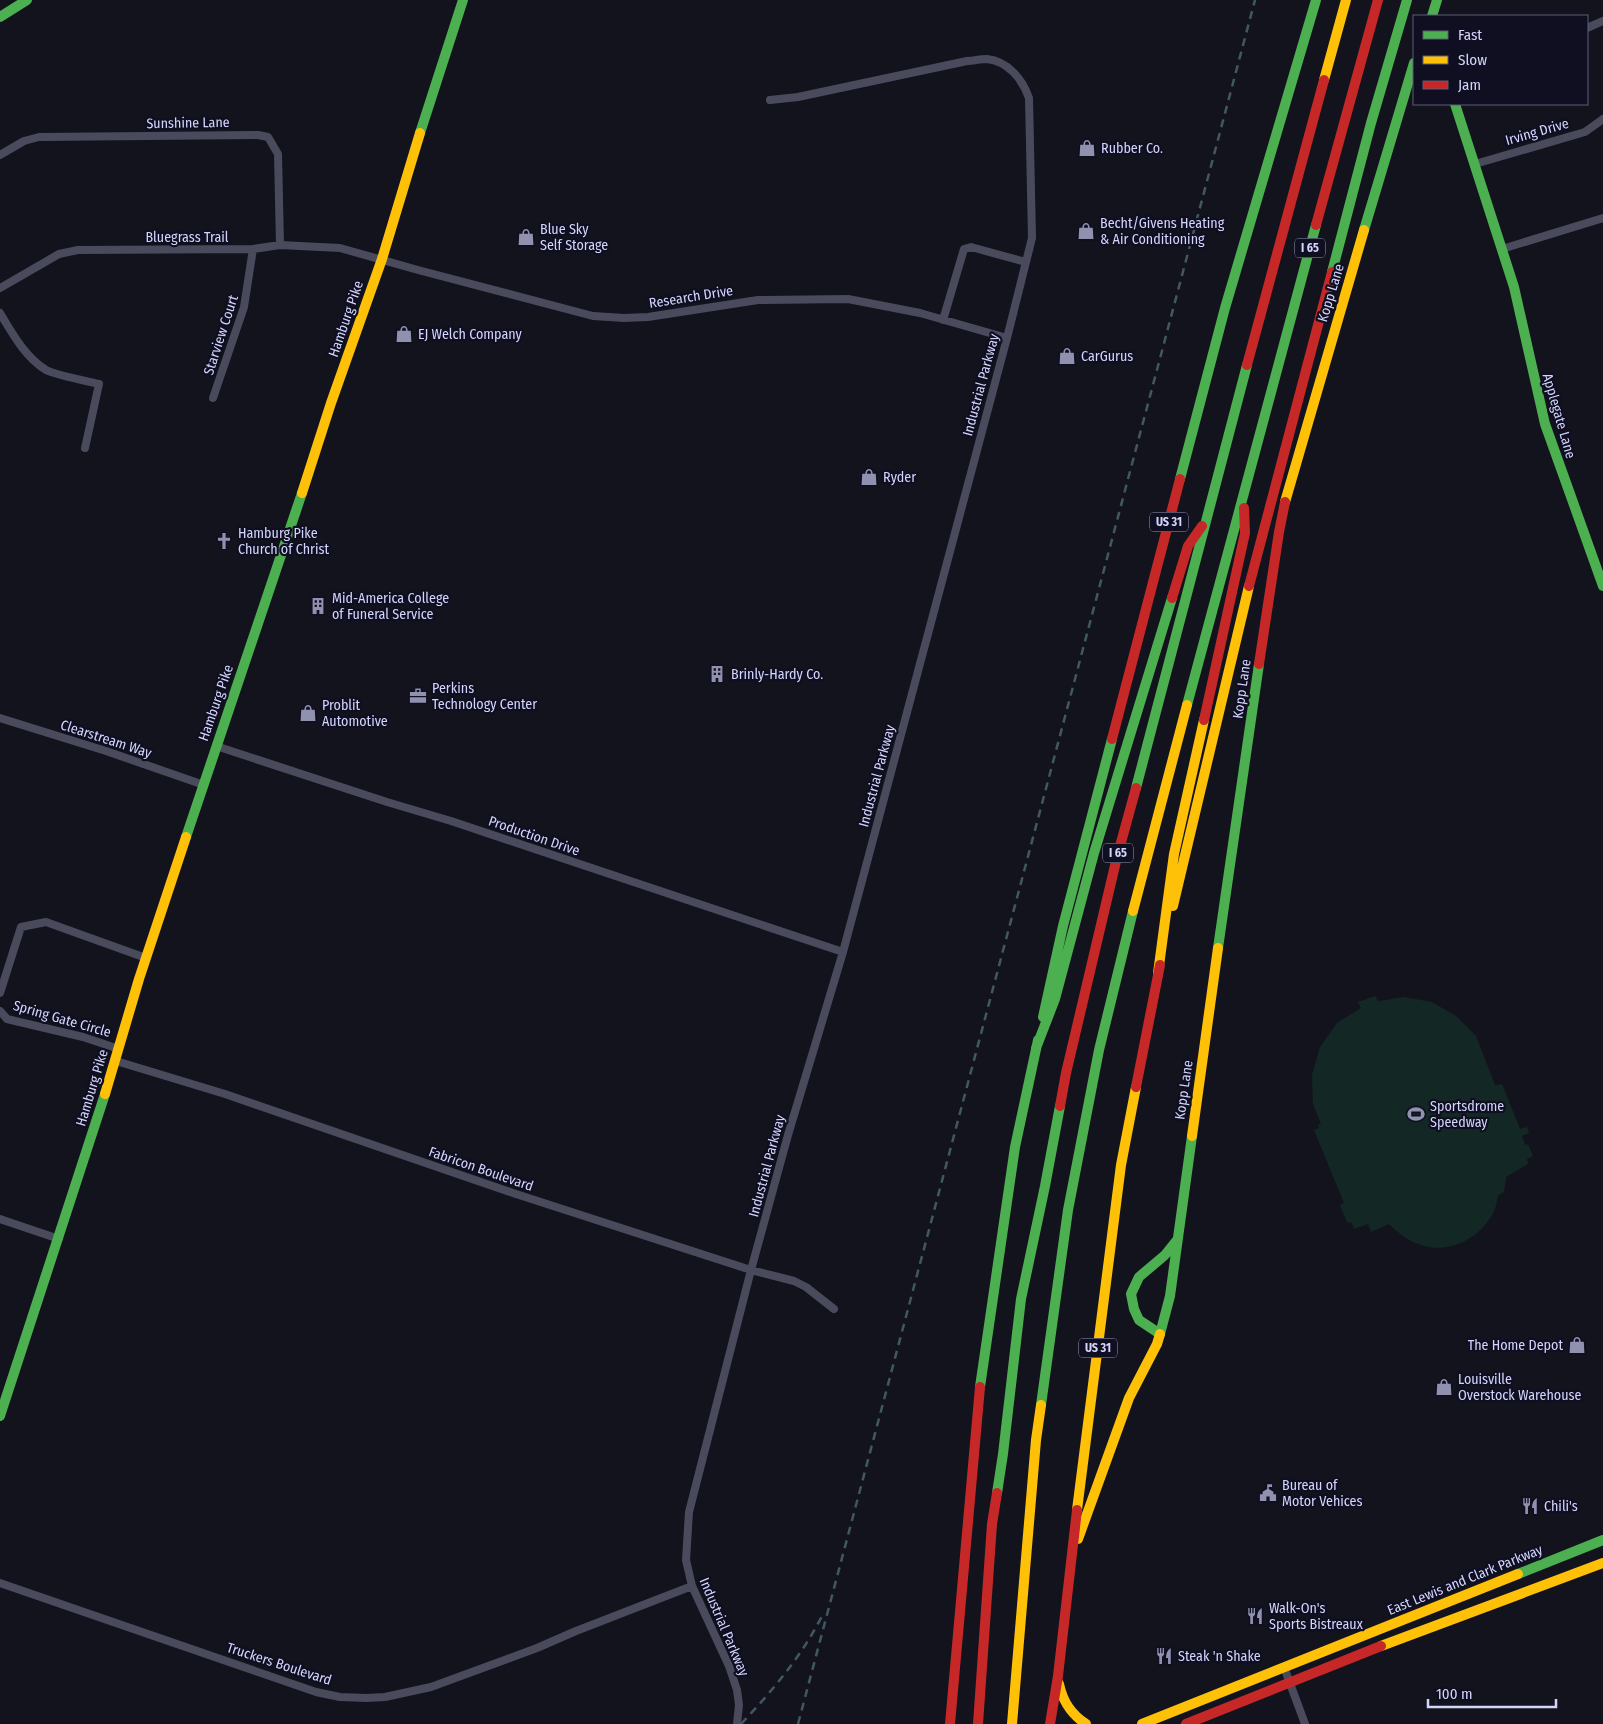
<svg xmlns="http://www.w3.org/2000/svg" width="1603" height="1724" font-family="'Fira Sans Condensed',sans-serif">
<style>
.green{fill:#132825}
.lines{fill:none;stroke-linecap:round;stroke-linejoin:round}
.street{stroke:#494b5d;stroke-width:8}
.fast{stroke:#4caf50;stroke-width:10}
.slow{stroke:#ffc107;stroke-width:10}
.jam{stroke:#c62828;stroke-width:10}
.rail{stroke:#415862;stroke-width:2.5;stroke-dasharray:8 6;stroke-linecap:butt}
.labels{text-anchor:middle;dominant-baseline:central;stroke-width:4.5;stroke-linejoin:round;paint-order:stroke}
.shield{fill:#0f0f21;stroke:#989aba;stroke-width:1}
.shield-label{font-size:12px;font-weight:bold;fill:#d3d5fc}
.street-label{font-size:14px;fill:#d3d5fc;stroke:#0f0f21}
.poi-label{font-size:14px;fill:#d3d5fc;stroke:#0f0f21;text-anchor:start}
</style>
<rect width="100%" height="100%" fill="#13131d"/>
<path class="green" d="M1375,996L1378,1001L1404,997L1432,1002L1456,1016L1476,1036L1495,1085L1502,1084L1520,1129L1527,1127L1529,1133L1522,1136L1525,1145L1528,1144L1533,1156L1527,1159L1528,1164L1506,1177L1504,1192L1498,1195C1497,1201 1496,1208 1493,1213C1479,1240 1447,1255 1418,1244C1406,1240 1398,1232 1389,1224L1371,1232L1368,1224L1354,1229L1352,1223L1347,1222L1340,1205L1344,1203L1314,1130L1319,1128L1318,1125L1321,1124L1313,1104L1312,1075L1320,1047L1337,1023L1361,1008L1358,1002Z"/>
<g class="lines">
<path class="street" d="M1587,28L1603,21
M0,155L24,141L39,137L258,135L268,137L278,154L280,245
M1475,164L1585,132L1603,119
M1502,249L1603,218
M0,288L59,254L78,250L253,249L280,245L340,248L418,270L593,316L624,318L648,317L758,300L848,299L920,313L1007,338
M0,313C12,333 25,357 46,370C56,375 86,381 99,384L85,448
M943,320L964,249L971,247L1026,262
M213,398L244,307L253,249
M0,718L106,751L204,785
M216,746L387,802L451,821L843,952
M0,993L21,927L46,922L146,958
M0,1011L7,1019L83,1037L119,1049
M116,1061L225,1094L516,1194L751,1270L794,1281L806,1287L834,1309
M0,1219L59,1239
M0,1583L316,1692L340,1697L366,1698L385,1697L431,1687L537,1648L576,1631L692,1586
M1284,1667L1305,1724
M737,1724L739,1705L737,1690L729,1666L692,1586L686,1560L689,1512L751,1270L788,1135L843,952L1007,338L1032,238L1029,98C1023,80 1008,61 987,59C980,59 973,61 967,61L798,97L770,100"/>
<path class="fast" d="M1432,16L1437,0
M0,17L27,0
M1455,104L1514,287L1545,424L1603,586
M420,133L463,0
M1364,230L1414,63
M1332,272L1371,123L1407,0
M1180,479L1225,308L1316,0
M1187,705L1316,225
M1136,788L1247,365
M186,837L302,493
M1218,948L1259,664
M1043,1017L1063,926L1112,739
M1036,1048L1055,999L1094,853L1172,598
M1177,1240L1165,1255L1139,1277L1131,1294L1134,1309L1139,1320L1160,1334L1170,1296L1192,1136
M980,1387L1015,1147L1038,1040
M1041,1405L1068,1210L1099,1050L1133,911
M0,1416L105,1094
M997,1493L1003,1454L1021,1299L1045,1186L1060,1106
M1518,1574L1603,1540"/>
<path class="slow" d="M1324,80L1346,0
M302,493L331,403L382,259L420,133
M1285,502L1364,230
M1173,906L1249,586
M1133,911L1187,705
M1158,973L1174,854L1204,720
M105,1094L139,979L186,837
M1192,1136L1218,948
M1077,1510L1121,1165L1136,1087
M1078,1539L1129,1398L1157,1344L1160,1334
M1381,1646L1603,1563
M1059,1684C1063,1702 1071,1714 1086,1724
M1012,1724L1036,1440L1041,1405
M1142,1724L1518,1574"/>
<path class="jam" d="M1316,225L1378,0
M1247,365L1324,80
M1249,586L1332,272
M1172,598L1188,546L1202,526
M1259,664L1279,532L1285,502
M1204,720L1245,533L1244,508
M1112,739L1180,479
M1136,1087L1160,965
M1060,1106L1066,1073L1117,857L1136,788
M950,1724L980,1387
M978,1724L992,1524L997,1493
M1050,1724L1058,1676L1077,1510
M1186,1724L1381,1646"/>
<path class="rail" d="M741,1724C773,1690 802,1656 823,1614
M798,1724L1255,0"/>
</g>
<defs>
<g id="shop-bare" transform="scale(1.35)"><path d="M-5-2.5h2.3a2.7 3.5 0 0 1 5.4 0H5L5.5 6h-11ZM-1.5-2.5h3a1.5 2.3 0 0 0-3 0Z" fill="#9091ae" stroke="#0f0f21" stroke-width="2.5" paint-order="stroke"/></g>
<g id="church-bare" transform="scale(1.35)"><path d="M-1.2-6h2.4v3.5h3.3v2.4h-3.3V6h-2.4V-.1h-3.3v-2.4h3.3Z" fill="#9091ae" stroke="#0f0f21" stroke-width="2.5" paint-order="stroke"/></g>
<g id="building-bare" transform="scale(1.35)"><path d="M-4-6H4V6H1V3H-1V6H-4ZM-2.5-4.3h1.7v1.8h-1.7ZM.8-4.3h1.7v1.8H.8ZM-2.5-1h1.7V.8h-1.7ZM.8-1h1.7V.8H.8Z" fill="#9091ae" stroke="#0f0f21" stroke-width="2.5" paint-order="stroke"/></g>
<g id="office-bare" transform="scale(1.35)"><path d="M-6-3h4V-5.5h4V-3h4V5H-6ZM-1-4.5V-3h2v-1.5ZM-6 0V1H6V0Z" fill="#9091ae" stroke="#0f0f21" stroke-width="2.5" paint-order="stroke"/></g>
<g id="stadium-bare" transform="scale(1.35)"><path d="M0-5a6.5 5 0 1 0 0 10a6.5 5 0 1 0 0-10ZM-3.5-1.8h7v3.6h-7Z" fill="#9091ae" stroke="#0f0f21" stroke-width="2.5" paint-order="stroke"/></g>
<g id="civic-bare" transform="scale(1.35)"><path d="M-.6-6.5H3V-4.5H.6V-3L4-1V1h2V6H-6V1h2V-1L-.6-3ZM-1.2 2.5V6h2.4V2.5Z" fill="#9091ae" stroke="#0f0f21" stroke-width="2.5" paint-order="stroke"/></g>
<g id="restaurant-bare" transform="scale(1.35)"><path d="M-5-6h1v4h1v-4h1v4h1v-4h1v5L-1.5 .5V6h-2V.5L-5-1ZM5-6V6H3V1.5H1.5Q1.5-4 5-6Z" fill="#9091ae" stroke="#0f0f21" stroke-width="2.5" paint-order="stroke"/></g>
</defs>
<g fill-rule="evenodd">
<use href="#shop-bare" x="1087" y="148"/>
<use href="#shop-bare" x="1086" y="231"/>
<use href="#shop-bare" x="526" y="237"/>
<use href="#shop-bare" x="404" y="334"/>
<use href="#shop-bare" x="1067" y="356"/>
<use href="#shop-bare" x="869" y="477"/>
<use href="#church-bare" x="224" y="541"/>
<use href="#building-bare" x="318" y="606"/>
<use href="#building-bare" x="717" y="674"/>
<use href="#office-bare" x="418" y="696"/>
<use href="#shop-bare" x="308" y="713"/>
<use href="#stadium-bare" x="1416" y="1114"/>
<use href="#shop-bare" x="1577" y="1345"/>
<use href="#shop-bare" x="1444" y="1387"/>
<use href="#civic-bare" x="1268" y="1493"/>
<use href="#restaurant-bare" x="1530" y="1506"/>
<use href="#restaurant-bare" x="1255" y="1616"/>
<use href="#restaurant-bare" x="1164" y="1656"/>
</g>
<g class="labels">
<g class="shield">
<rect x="1295" y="238.5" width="30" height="19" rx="4"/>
<rect x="1150" y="512.5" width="38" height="19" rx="4"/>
<rect x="1103" y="843.5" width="30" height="19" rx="4"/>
<rect x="1079" y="1338.5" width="38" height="19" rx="4"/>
</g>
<g class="shield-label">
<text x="1310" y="248">I 65</text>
<text x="1169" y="522">US 31</text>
<text x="1118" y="853">I 65</text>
<text x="1098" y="1348">US 31</text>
</g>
<g class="street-label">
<text transform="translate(188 123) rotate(-1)">Sunshine Lane</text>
<text transform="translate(1537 132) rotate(-16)">Irving Drive</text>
<text x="187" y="237">Bluegrass Trail</text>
<text transform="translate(1331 293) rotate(-73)">Kopp Lane</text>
<text transform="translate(691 297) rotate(-9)">Research Drive</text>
<text transform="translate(346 319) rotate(-71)">Hamburg Pike</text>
<text transform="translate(221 335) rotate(-72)">Starview Court</text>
<text transform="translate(981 385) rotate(-75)">Industrial Parkway</text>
<text transform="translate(1559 416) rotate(74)">Applegate Lane</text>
<text transform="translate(1242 689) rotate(-82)">Kopp Lane</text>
<text transform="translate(216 703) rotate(-71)">Hamburg Pike</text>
<text transform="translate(106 739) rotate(18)">Clearstream Way</text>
<text transform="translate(877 776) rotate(-75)">Industrial Parkway</text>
<text transform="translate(534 836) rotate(19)">Production Drive</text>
<text transform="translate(62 1019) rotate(16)">Spring Gate Circle</text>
<text transform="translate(92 1088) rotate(-73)">Hamburg Pike</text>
<text transform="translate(1184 1090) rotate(-82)">Kopp Lane</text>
<text transform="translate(767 1166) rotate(-75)">Industrial Parkway</text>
<text transform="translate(481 1169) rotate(19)">Fabricon Boulevard</text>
<text transform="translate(1465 1580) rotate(-22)">East Lewis and Clark Parkway</text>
<text transform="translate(724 1627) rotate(67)">Industrial Parkway</text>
<text transform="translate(279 1664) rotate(18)">Truckers Boulevard</text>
</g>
<g class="poi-label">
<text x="1101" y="148">Rubber Co.</text>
<text x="1100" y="223">Becht/Givens Heating<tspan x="1100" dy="16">&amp; Air Conditioning</tspan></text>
<text x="540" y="229">Blue Sky<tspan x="540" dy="16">Self Storage</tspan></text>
<text x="418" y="334">EJ Welch Company</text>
<text x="1081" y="356">CarGurus</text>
<text x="883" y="477">Ryder</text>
<text x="238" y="533">Hamburg Pike<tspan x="238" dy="16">Church of Christ</tspan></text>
<text x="332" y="598">Mid-America College<tspan x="332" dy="16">of Funeral Service</tspan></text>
<text x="731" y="674">Brinly-Hardy Co.</text>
<text x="432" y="688">Perkins<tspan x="432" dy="16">Technology Center</tspan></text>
<text x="322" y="705">Problit<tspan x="322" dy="16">Automotive</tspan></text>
<text x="1430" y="1106">Sportsdrome<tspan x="1430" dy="16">Speedway</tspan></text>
<text x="1563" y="1345" text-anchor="end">The Home Depot</text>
<text x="1458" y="1379">Louisville<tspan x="1458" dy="16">Overstock Warehouse</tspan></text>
<text x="1282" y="1485">Bureau of<tspan x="1282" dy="16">Motor Vehices</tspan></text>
<text x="1544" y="1506">Chili's</text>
<text x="1269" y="1608">Walk-On's<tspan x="1269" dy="16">Sports Bistreaux</tspan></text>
<text x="1178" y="1656">Steak 'n Shake</text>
</g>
</g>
<rect x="1413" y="15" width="175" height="90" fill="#0f0f21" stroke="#5d5e79"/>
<rect x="1423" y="31" width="25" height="8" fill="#4caf50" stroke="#5d5e79"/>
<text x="1458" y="40" font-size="15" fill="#d3d5fc">Fast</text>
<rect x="1423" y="56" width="25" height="8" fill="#ffc107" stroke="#5d5e79"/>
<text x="1458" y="65" font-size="15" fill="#d3d5fc">Slow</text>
<rect x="1423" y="81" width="25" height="8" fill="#c62828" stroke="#5d5e79"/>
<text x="1458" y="90" font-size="15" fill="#d3d5fc">Jam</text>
<path d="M1428 1699v8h128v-8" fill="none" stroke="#d3d5fc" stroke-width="2.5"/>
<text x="1436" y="1699" font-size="15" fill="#d3d5fc" stroke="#0f0f21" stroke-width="4" paint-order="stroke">100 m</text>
</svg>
